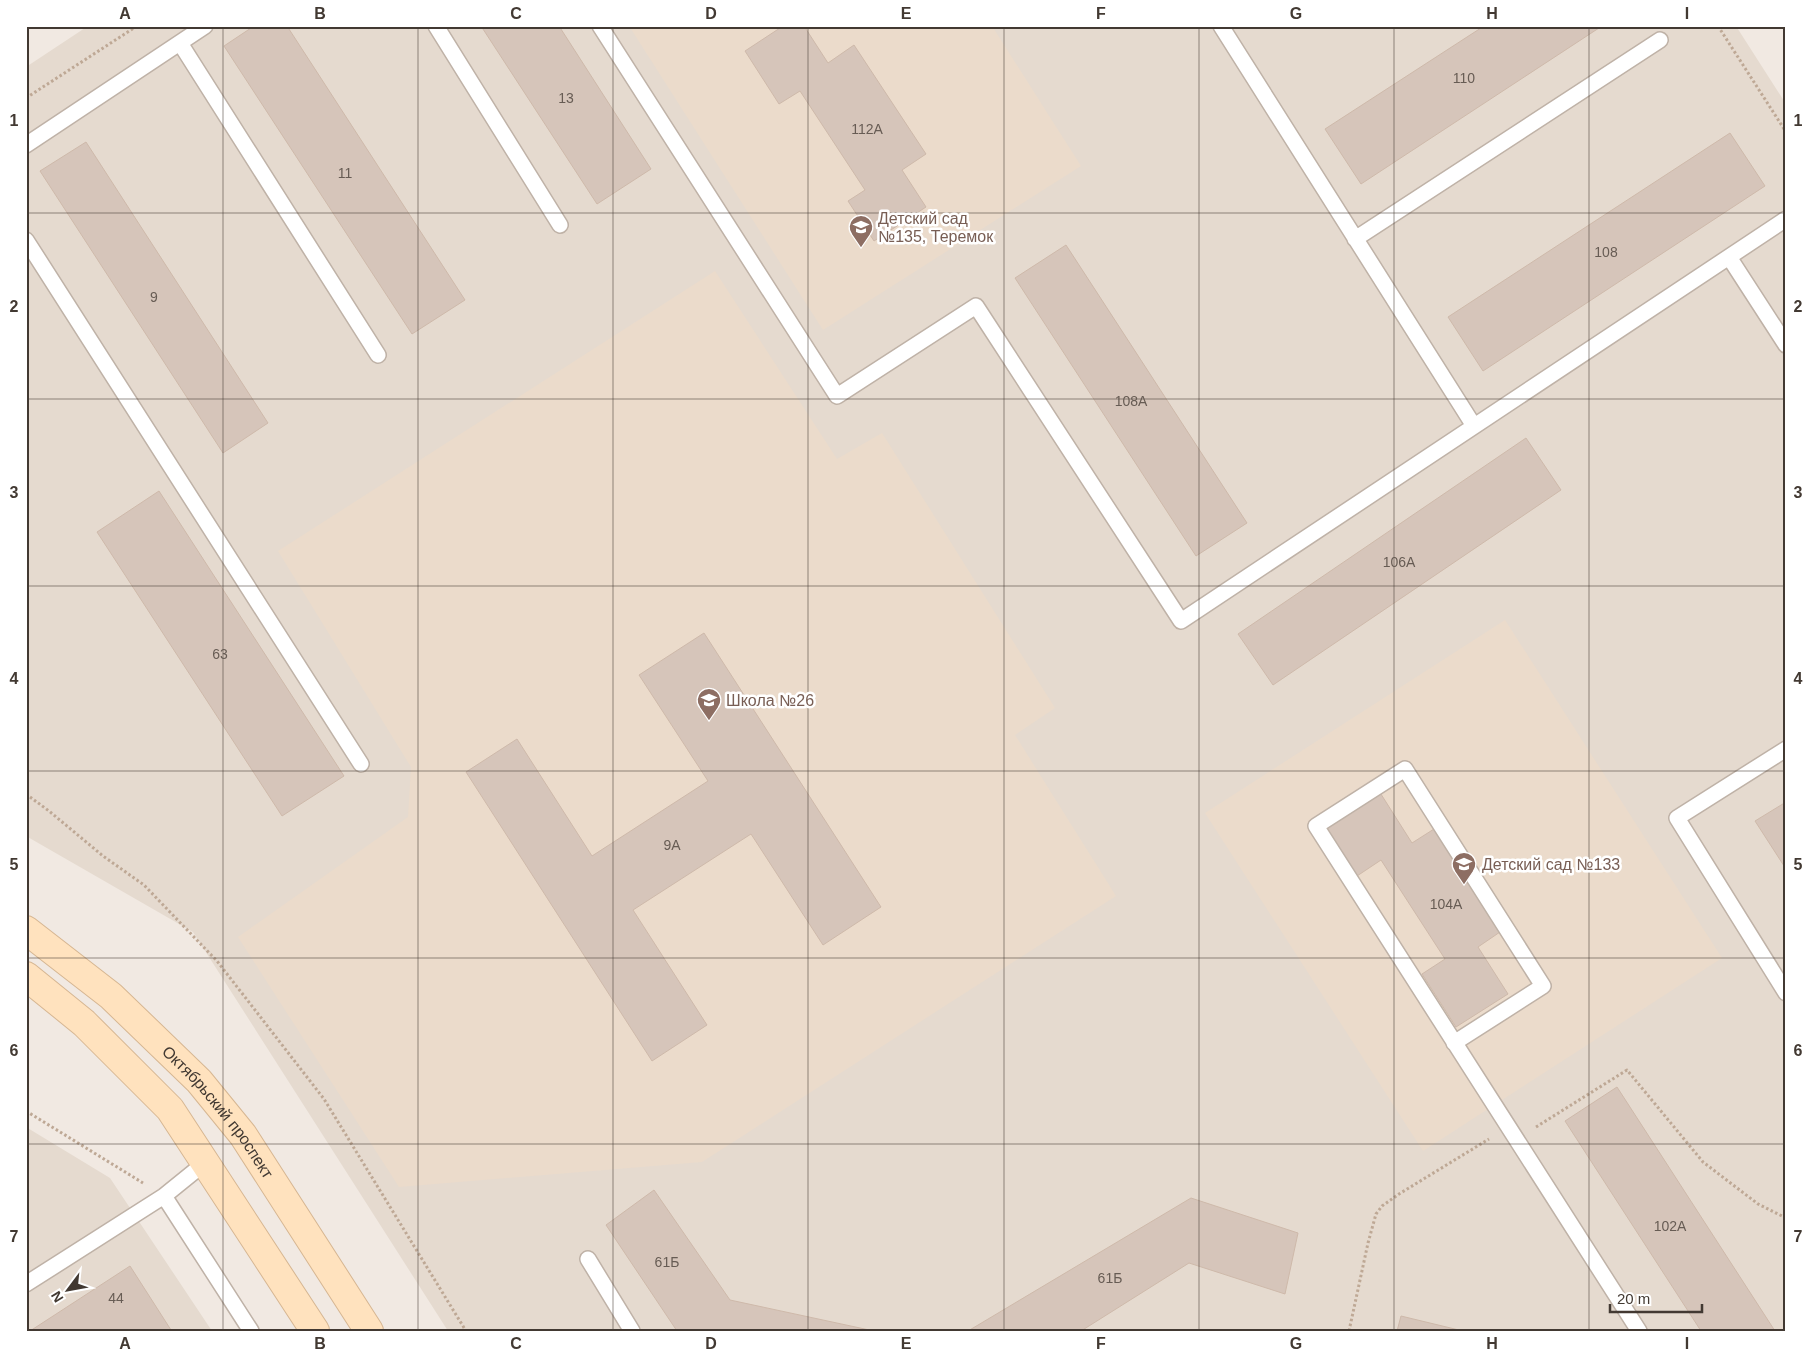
<svg xmlns="http://www.w3.org/2000/svg" width="1812" height="1357" font-family="Arial,sans-serif">
<style>
.residential{fill:#e5dacf}
.education{fill:#ebdbcb}
.building{fill:#d6c5ba;stroke:#ceb9aa}
.lines{fill:none;stroke-linecap:round;stroke-linejoin:round}
.service-casing{stroke:#bfb2a7;stroke-width:18}
.secondary-casing{stroke:#d6b692;stroke-width:30}
.path{stroke:#bea895;stroke-width:3;stroke-dasharray:2.5 2.5;stroke-linecap:butt}
.service{stroke:#fff;stroke-width:15}
.secondary{stroke:#ffe2be;stroke-width:28}
.grid{fill:none;stroke:#423932;stroke-width:1;stroke-opacity:0.55}
.labels{text-anchor:middle;dominant-baseline:central;stroke-width:5;stroke-linejoin:round;paint-order:stroke}
.number-label{font-size:14px;fill:#675c54}
.education-label{font-size:16px;fill:#785e54;stroke:#fff;text-anchor:start}
.street-label{font-size:16px;fill:#423932;stroke:#fff}
.neatline{fill:none;stroke:#423932;stroke-width:2}
.grid-label{font-size:16px;text-anchor:middle;font-weight:bold;fill:#423932}
</style>
<rect width="100%" height="100%" fill="#f1e9e2"/>
<path class="residential" d="M88,26H1736L1786,104V1331H448L193,932L26,836V67Z
M26,1127L110,1178L212,1331H26Z"/>
<path class="education" d="M636,26H992L1081,166L823,330L631,29Z
M715,271L837,459L882,433L1055,708L1015,735L1116,896L702,1162L399,1187L238,937L408,817L411,767L278,551Z
M1505,620L1722,958L1423,1151L1205,813Z"/>
<path class="building" d="M254,26H287L465,300L412,334L224,46Z
M481,26H559L651,169L597,204Z
M783,26H804L828,63L854,45L926,154L902,170L926,207L874,241L848,201L865,190L800,91L779,104L745,51Z
M1484,26H1602L1361,184L1325,129Z
M1730,133L1765,186L1483,371L1448,317Z
M86,142L268,423L223,453L40,171Z
M1066,245L1247,523L1196,556L1015,278Z
M1526,438L1561,490L1273,685L1238,634Z
M159,491L344,776L282,816L97,532Z
M704,633L881,907L823,945L751,834L633,910L707,1025L652,1061L466,772L517,739L592,856L708,781L639,675Z
M1379,791L1412,843L1434,829L1500,932L1478,947L1508,994L1456,1027L1422,974L1445,959L1381,860L1357,876L1325,826Z
M1786,802V869L1755,821Z
M1617,1087L1775,1331H1701L1565,1121Z
M654,1190L730,1300L874,1331H677L606,1225Z
M1191,1198L1298,1233L1285,1294L1189,1263L1081,1331H968Z
M130,1266L171,1330L30,1331Z
M1401,1316L1463,1331H1397Z"/>
<g class="lines">
<g class="service-casing">
<path id="service" d="M436,26L560,225
M600,26L837,396L976,306L1181,621L1786,219
M1221,26L1474,426
M180,43L378,355
M26,145L205,26
M1355,239L1660,40
M26,240L361,764
M1729,257L1786,345
M1786,749L1677,818L1786,993
M1454,1043L1543,986L1405,769L1316,826L1639,1331
M164,1196L251,1331
M588,1259L632,1331
M26,1284L164,1196L206,1162"/>
</g>
<g class="secondary-casing">
<g id="secondary">
<path id="s1" d="M26,930L111,996L199,1081L243,1135L369,1331"/>
<path d="M26,976L84,1023L170,1109L315,1331"/>
</g>
</g>
<path class="path" d="M1718,26L1786,132
M26,98L137,26
M26,794L49,811L103,856L144,885L217,961L324,1099L466,1331
M26,1111L143,1183
M1536,1127L1627,1070L1703,1162L1758,1204L1786,1218
M1349,1331L1368,1243L1376,1214L1382,1206L1399,1194L1489,1139"/>
<use href="#service" class="service"/>
<use href="#secondary" class="secondary"/>
</g>
<path class="grid" d="M223,26V1331M418,26V1331M613,26V1331M808,26V1331M1004,26V1331M1199,26V1331M1394,26V1331M1589,26V1331M26,213H1786M26,399H1786M26,586H1786M26,771H1786M26,958H1786M26,1144H1786"/>
<defs>
<g id="school-pin" transform="scale(1.25)"><path d="M0 17L-7.5 6A9.5 9.5 0 1 1 7.5 6Z" fill="#8d6e63" stroke="#fff"/><path d="M0-5L7-2L0 1L-7-2ZM-4 1L0 2.5L4 1V4Q0 6-4 4Z" fill="#fff"/></g>
</defs>
<g fill-rule="evenodd">
<use href="#school-pin" x="861" y="227"/>
<use href="#school-pin" x="709" y="700"/>
<use href="#school-pin" x="1464" y="864"/>
</g>
<g class="labels">
<g class="number-label">
<text x="1464" y="78">110</text>
<text x="566" y="98">13</text>
<text x="867" y="129">112А</text>
<text x="345" y="173">11</text>
<text x="1606" y="252">108</text>
<text x="154" y="297">9</text>
<text x="1131" y="401">108А</text>
<text x="1399" y="562">106А</text>
<text x="220" y="654">63</text>
<text x="672" y="845">9А</text>
<text x="1446" y="904">104А</text>
<text x="1670" y="1226">102А</text>
<text x="667" y="1262">61Б</text>
<text x="1110" y="1278">61Б</text>
<text x="116" y="1298">44</text>
</g>
<g class="education-label">
<text x="878" y="218">Детский сад<tspan x="878" dy="18">№135, Теремок</tspan></text>
<text x="726" y="700">Школа №26</text>
<text x="1482" y="864">Детский сад №133</text>
</g>
<g class="street-label">
<text stroke="none"><textPath href="#s1" startOffset="266">Октябрьский проспект</textPath></text>
</g>
</g>
<rect width="1812" height="1357" fill="none" stroke="#ffffff" stroke-width="55"/>
<g transform="translate(68 1290) rotate(238)" stroke="#ffffff" stroke-width="4" paint-order="stroke">
<path d="M0-4L9 19L0 12L-9 19Z" fill="#423932"/>
<text y="-8" font-size="14" font-weight="bold" text-anchor="middle" fill="#423932">N</text>
</g>
<path d="M1610 1304v8h92v-8" fill="none" stroke="#423932" stroke-width="2.5"/>
<text x="1617" y="1304" font-size="15" fill="#423932" stroke="#ffffff" stroke-width="4" paint-order="stroke">20 m</text>
<rect x="28" y="28" width="1756" height="1302" class="neatline"/>
<g class="grid-label">
<text x="125" y="19">A</text>
<text x="320" y="19">B</text>
<text x="516" y="19">C</text>
<text x="711" y="19">D</text>
<text x="906" y="19">E</text>
<text x="1101" y="19">F</text>
<text x="1296" y="19">G</text>
<text x="1492" y="19">H</text>
<text x="1687" y="19">I</text>
<text x="14" y="126">1</text>
<text x="1798" y="126">1</text>
<text x="14" y="312">2</text>
<text x="1798" y="312">2</text>
<text x="14" y="498">3</text>
<text x="1798" y="498">3</text>
<text x="14" y="684">4</text>
<text x="1798" y="684">4</text>
<text x="14" y="870">5</text>
<text x="1798" y="870">5</text>
<text x="14" y="1056">6</text>
<text x="1798" y="1056">6</text>
<text x="14" y="1242">7</text>
<text x="1798" y="1242">7</text>
<text x="125" y="1349">A</text>
<text x="320" y="1349">B</text>
<text x="516" y="1349">C</text>
<text x="711" y="1349">D</text>
<text x="906" y="1349">E</text>
<text x="1101" y="1349">F</text>
<text x="1296" y="1349">G</text>
<text x="1492" y="1349">H</text>
<text x="1687" y="1349">I</text>
</g>
</svg>
